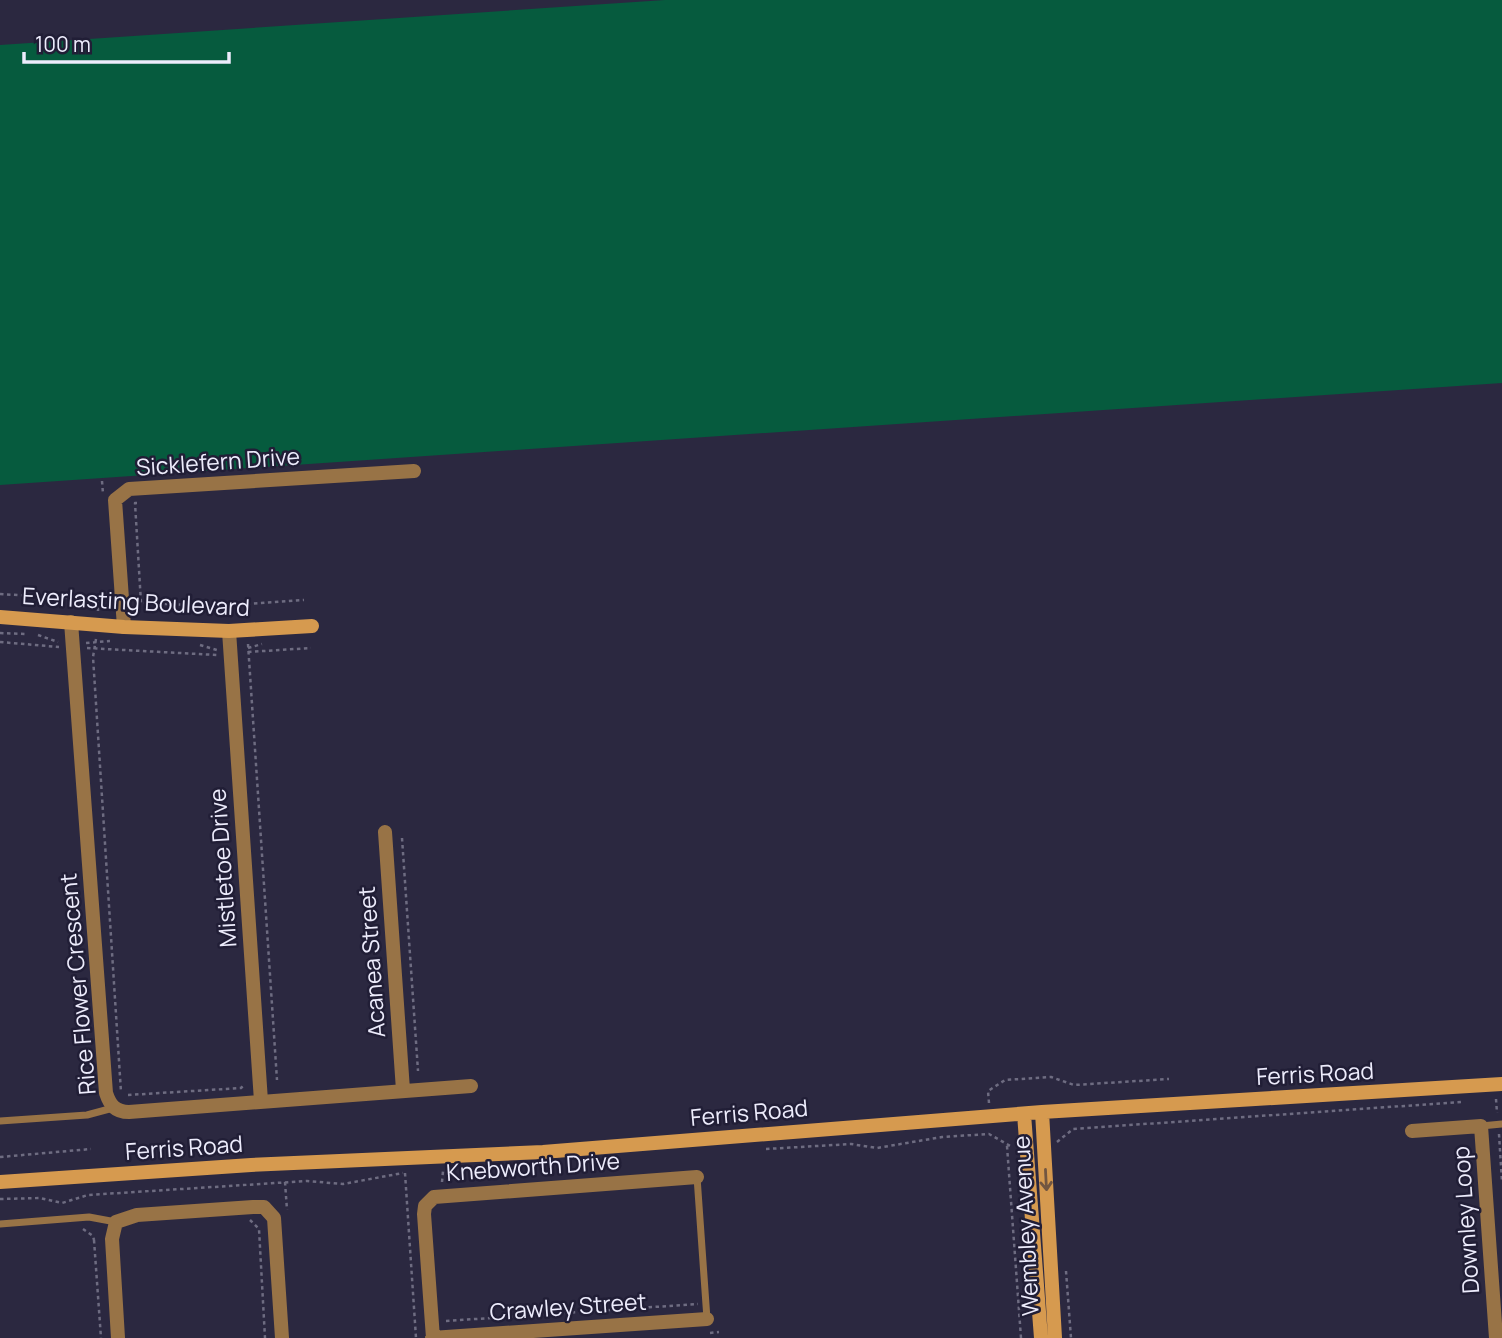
<svg xmlns="http://www.w3.org/2000/svg" width="1502" height="1338" font-family="Manrope,sans-serif">
<style>
.grass{fill:#065b3e}
.lines{fill:none;stroke-linecap:round;stroke-linejoin:round}
.path{stroke:#6e6c81;stroke-width:2.5;stroke-dasharray:3.5 3.5;stroke-linecap:butt}
.lane{stroke:#987346;stroke-width:7}
.street{stroke:#987346;stroke-width:14}
.secondary{stroke:#d69a4f;stroke-width:14}
.oneway{stroke:#725641}
.labels{text-anchor:middle;dominant-baseline:central;stroke-width:5;stroke-linejoin:round;paint-order:stroke}
.street-label{font-size:23px;fill:#edecfc;stroke:#211e36}
</style>
<rect width="100%" height="100%" fill="#2b2840"/>
<path class="grass" d="M665,0H1502V383L0,485V45Z"/>
<g class="lines">
<path class="path" d="M102,481L103,494
M137,503H135L141,603L215,606L245,604
M0,594L98,600
M98,611V600L109,601
M246,616L245,604L304,600
M0,633L25,634
M38,635L58,642
M96,639L93,657L121,1092
M0,642L59,647
M86,643L110,641
M248,644L277,1080
M200,645L217,650
M87,648L217,655
M248,648L262,644
M248,652L311,648
M402,838L418,1071
M128,1095L241,1088L245,1084
M1496,1099L1497,1113
M989,1103L988,1091L1005,1080L1051,1077L1074,1085L1169,1079
M1499,1134L1502,1182
M1057,1142L1073,1129L1461,1102
M1007,1146L1021,1338
M766,1149L851,1144L877,1148L942,1137L989,1134L1012,1147
M0,1157L91,1149
M405,1173L416,1338
M285,1182L287,1210
M442,1182L443,1171
M0,1199L40,1198L62,1203L88,1195L307,1181L343,1184L403,1173
M250,1220L259,1229L265,1338
M83,1229L93,1236L94,1240H98
M94,1240L101,1338
M1066,1271L1071,1338
M446,1321L698,1304
M710,1333L719,1332"/>
<path class="lane" d="M0,1121L87,1115L113,1108
M1481,1126L1502,1124
M697,1177L707,1319
M0,1224L89,1217L116,1222"/>
<path class="street" d="M71,622L106,1093C110,1105 115,1112 129,1112L471,1086
M124,627L115,500L129,489L414,471
M229,631L261,1101
M385,832L403,1090
M1412,1131L1481,1126L1496,1338
M118,1338L112,1239L116,1222L137,1215L253,1207H264L274,1218L282,1338
M432,1338L707,1319
M433,1338L424,1214L425,1206L434,1197L697,1177"/>
<path class="secondary" d="M0,617L124,627L229,631L312,626
M1042,1112L1055,1338
M1024,1114L1041,1338
M0,1182L251,1165L543,1152L1042,1112L1502,1084"/>
</g>
<defs><path id="oneway-shaft" d="M-6 0H5M1.5-3L5.5 0L1.5 3" fill="none" stroke-width="1.6" stroke-linecap="round" stroke-linejoin="round" transform="scale(1.75)"/></defs>
<use class="oneway" href="#oneway-shaft" transform="translate(1046 1180) rotate(87)"/>
<g class="labels">
<g class="street-label">
<text transform="translate(218 461) rotate(-4)">Sicklefern Drive</text>
<text transform="translate(136 601) rotate(3)">Everlasting Boulevard</text>
<text transform="translate(222 868) rotate(-94)">Mistletoe Drive</text>
<text transform="translate(371 962) rotate(-94)">Acanea Street</text>
<text transform="translate(77 984) rotate(-95)">Rice Flower Crescent</text>
<text transform="translate(1315 1073) rotate(-3)">Ferris Road</text>
<text transform="translate(749 1112) rotate(-5)">Ferris Road</text>
<text transform="translate(184 1147) rotate(-4)">Ferris Road</text>
<text transform="translate(533 1166) rotate(-4)">Knebworth Drive</text>
<text transform="translate(1465 1220) rotate(-94)">Downley Loop</text>
<text transform="translate(1025 1226) rotate(-93)">Wembley Avenue</text>
<text transform="translate(568 1306) rotate(-4)">Crawley Street</text>
</g>
</g>
<path d="M24 52v10h205v-10" fill="none" stroke="#edecfc" stroke-width="3.5"/>
<text x="35" y="52" font-size="21" fill="#edecfc" stroke="#211e36" stroke-width="5" paint-order="stroke">100 m</text>
</svg>
